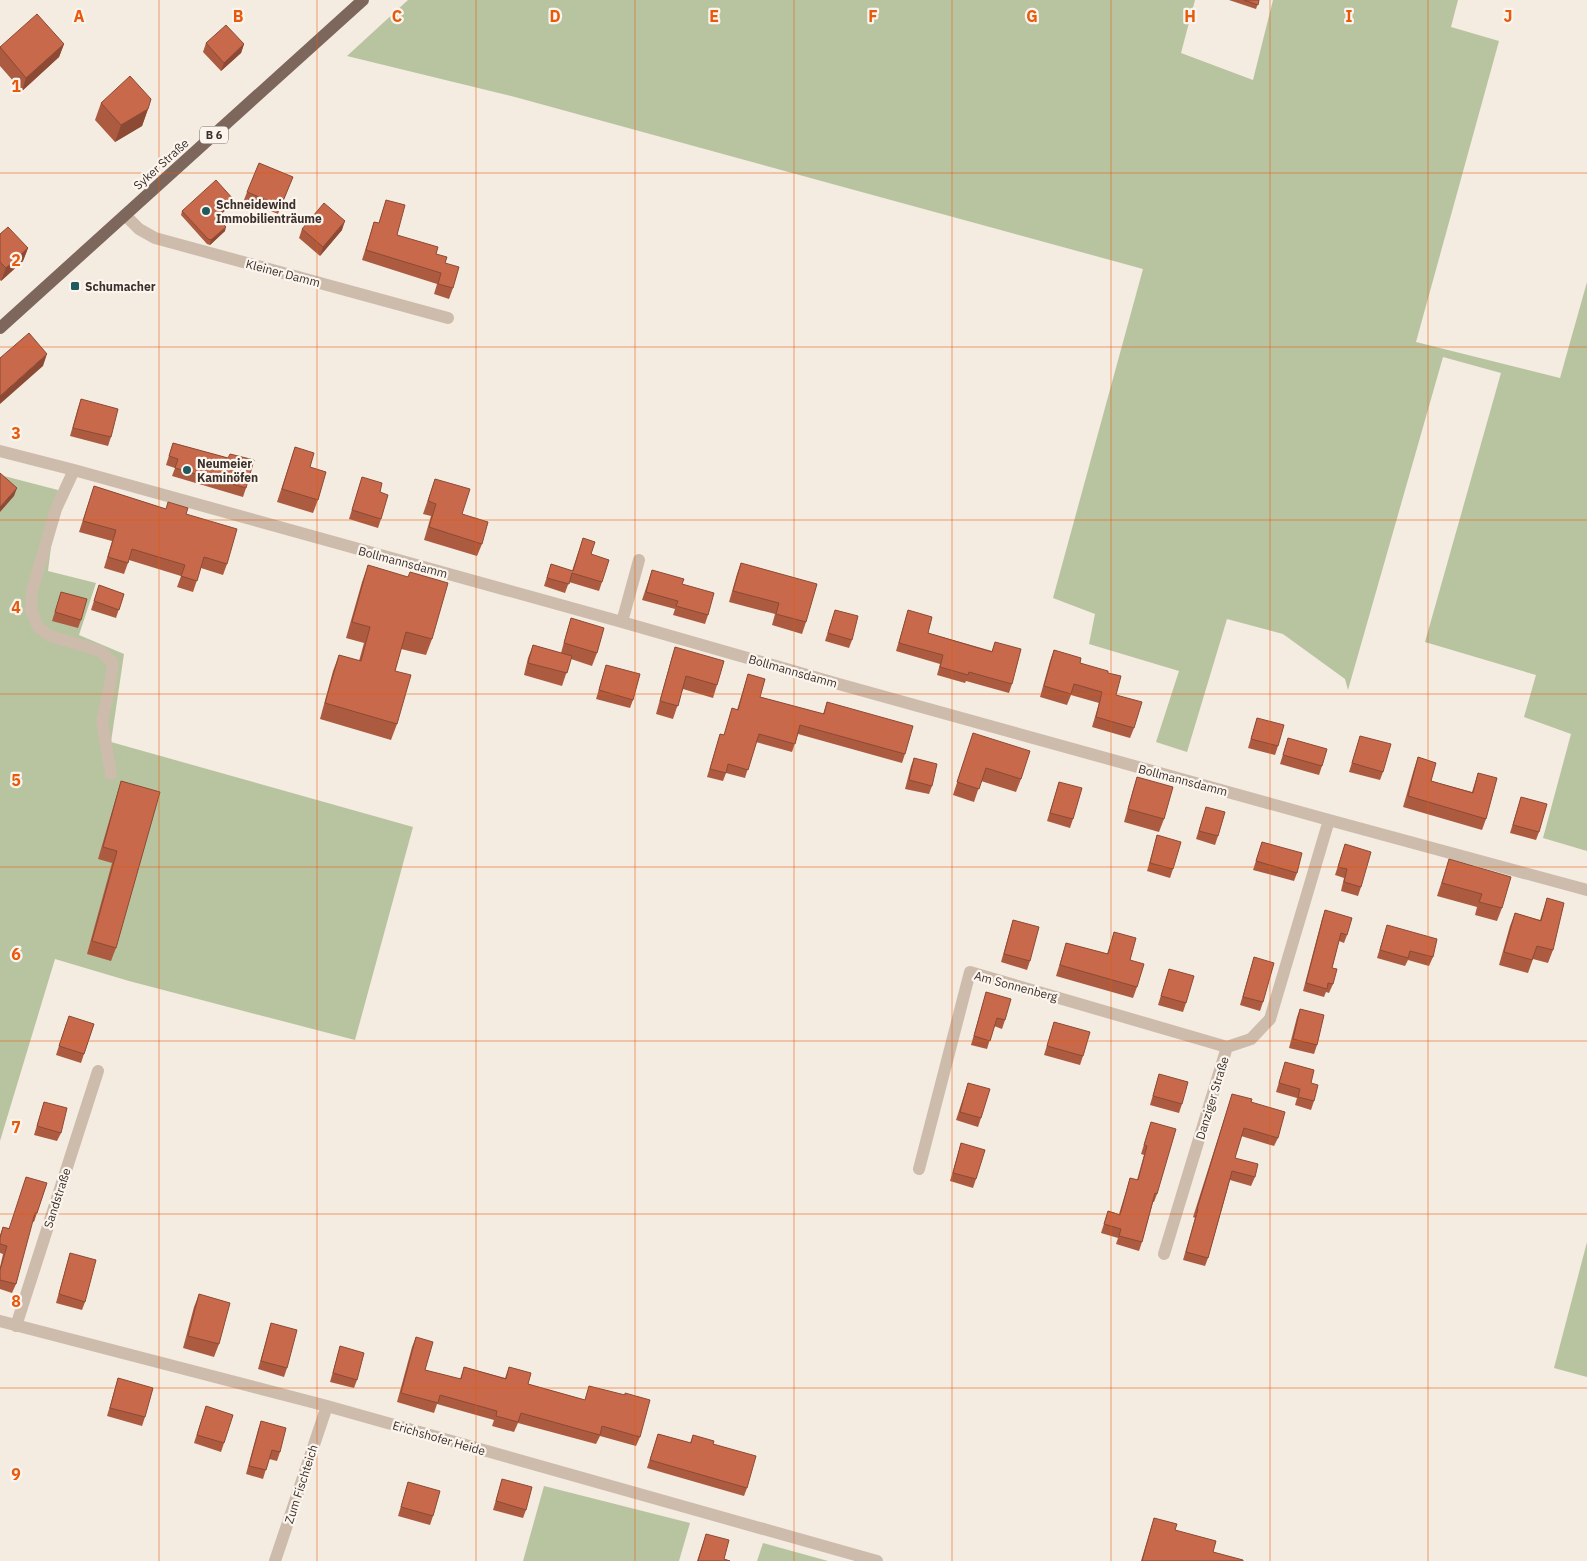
<svg xmlns="http://www.w3.org/2000/svg" width="1587" height="1561" font-family="'IBM Plex Sans',sans-serif">
<style>
.green{fill:#b8c4a0}
.lines{fill:none;stroke-linecap:round;stroke-linejoin:round}
.minor{stroke:#cdbbac;stroke-width:12}
.primary{stroke:#7d675c;stroke-width:12}
.wall{fill:#ac5a40}
.shaded-wall{fill:#8c4a34}
.building{fill:#c8694b;stroke:#8c4a34}
.grid{fill:none;stroke:#e8590c;stroke-width:1;stroke-opacity:0.55}
.poi-dot{fill:#1f5a5e;stroke:#fbf5ee;stroke-width:2}
.labels{text-anchor:middle;dominant-baseline:central;stroke-width:4.5;stroke-linejoin:round;paint-order:stroke}
.shield{fill:#fbf5ee;stroke:#756b66;stroke-width:1}
.shield-label{font-size:11px;font-weight:bold;fill:#3b302b}
.street-label{font-size:12px;fill:#3b302b;stroke:#fbf5ee}
.poi-label{font-size:12px;font-weight:bold;fill:#3b302b;stroke:#fbf5ee;text-anchor:start}
.grid-label{font-size:16px;text-anchor:middle;font-weight:bold;fill:#e8590c;stroke:#fbf5ee;stroke-width:4.5;stroke-linejoin:round;paint-order:stroke}
</style>
<rect width="100%" height="100%" fill="#f4ebe1"/>
<path class="green" d="M408,0H1195L1181,53L1253,80L1273,0H1458L1451,27L1499,41L1416,342L1560,378L1587,282V851L1543,838L1571,734L1524,717L1536,675L1425,642L1501,373L1443,357L1348,690L1345,679L1283,634L1227,619L1187,752L1156,742L1179,671L1089,644L1095,614L1053,598L1143,269L515,97L347,56Z
M0,475L58,490L48,571L96,583L79,635L124,654L111,742L413,827L355,1040L129,981L55,959L0,1141Z
M1587,1242V1377L1554,1368Z
M544,1486L690,1523L679,1561H523Z
M763,1543L828,1561H757Z"/>
<g class="lines">
<path class="minor" d="M125,215L139,229L155,238L448,318
M0,451L74,470L622,622L835,683L1329,820L1587,890
M74,470L56,509L32,591L31,610L38,627L50,636L100,651L113,663L110,685L102,721L111,774
M622,622L639,560
M919,1169L970,972L1227,1047
M1164,1254L1227,1047L1251,1039L1270,1019L1329,820
M0,1321L327,1406L877,1561
M16,1326L98,1071
M275,1561L327,1406"/>
<path class="primary" d="M0,328L363,0"/>
</g>
<path class="wall" d="M1229,0H1259L1256,9Z
M206,43L244,44L241,53L221,71L203,52Z
M64,44L59,57L22,91L0,66V47Z
M101,103L148,109L142,126L115,142L95,120Z
M289,186L278,214L244,200L247,192Z
M234,200L232,204L218,217L225,231L210,245L207,244L181,215L182,211Z
M386,200L397,235L436,254L445,263L453,288L449,299L434,294L437,284L362,260L374,222L379,223Z
M302,229L342,230L320,256L299,238Z
M0,234L28,248L23,261L1,281L0,280Z
M81,399L111,437L108,446L70,436L78,408Z
M173,443L228,458L246,488L243,497L172,476L175,468L166,465Z
M295,447L310,467L318,500L313,513L277,502Z
M362,477L380,492L381,519L378,528L349,519Z
M435,479L462,514L482,544L477,556L424,540L431,516L423,514Z
M94,486L166,509L186,514L227,564L223,575L201,568L193,592L177,587L181,576L129,560L124,574L104,568L112,541L79,532Z
M583,538L591,554L602,582L599,591L569,582L565,593L544,586L551,564L572,571Z
M741,563L806,622L802,634L772,625L775,614L729,602L737,574Z
M368,565L432,639L426,655L401,649L395,671L397,724L391,740L320,719L333,671L339,655L359,661L364,643L346,638L362,582Z
M652,570L682,584L708,615L705,624L673,615L675,609L642,600Z
M99,585L124,594L116,618L91,610Z
M61,592L81,620L78,628L52,621Z
M835,610L852,640L849,648L825,641Z
M908,610L928,633L992,651L995,642L1012,684L1009,693L966,681L965,683L937,675L940,664L896,651Z
M571,618L597,653L592,666L571,659L562,686L524,675L528,658L533,645L561,653L567,631Z
M675,647L717,685L713,698L683,689L673,719L656,714L671,660Z
M1054,650L1080,663L1108,673L1116,695L1134,728L1130,738L1092,727L1099,703L1071,695L1067,705L1040,697L1050,661Z
M606,665L633,700L630,708L596,699Z
M748,674L760,697L823,714L827,702L905,754L902,763L798,734L792,752L756,742L745,778L726,773L723,781L707,777L720,734L724,735L732,708L737,710Z
M1257,718L1278,746L1275,755L1248,748Z
M973,733L1021,779L1016,792L981,781L974,802L953,795Z
M1360,736L1383,772L1380,780L1349,772Z
M1288,738L1322,766L1319,775L1280,764Z
M1418,757L1431,781L1472,792L1478,773L1486,819L1482,830L1403,807L1414,769Z
M914,758L932,786L929,794L905,789L911,766Z
M1137,777L1164,819L1159,832L1124,822L1133,790Z
M121,781L116,948L111,961L87,954L112,863L98,859L117,794Z
M1059,782L1073,819L1070,828L1047,821Z
M1521,797L1539,832L1536,840L1510,833Z
M1206,807L1218,836L1215,845L1196,839Z
M1157,835L1173,869L1170,878L1147,871Z
M1262,842L1297,873L1294,881L1253,870Z
M1345,844L1361,887L1358,896L1341,891L1344,878L1335,875Z
M1449,859L1502,908L1497,921L1475,915L1477,907L1437,896Z
M1547,898L1553,950L1548,963L1533,959L1528,973L1499,965L1510,926L1515,913L1540,920Z
M1325,910L1347,935L1344,943L1339,941L1332,968L1333,984L1329,993L1326,992L1324,997L1303,991L1322,919Z
M1013,920L1030,961L1027,970L1001,962Z
M1387,925L1433,957L1429,966L1408,960L1405,966L1377,958Z
M1114,932L1130,960L1137,987L1133,998L1056,976L1066,943L1107,954Z
M1254,957L1263,1002L1260,1011L1240,1005Z
M1169,969L1186,1003L1183,1012L1158,1005Z
M986,992L1005,1020L1002,1029L994,1026L987,1049L971,1045Z
M1300,1009L1317,1045L1314,1054L1289,1048L1297,1017Z
M1054,1022L1083,1056L1080,1065L1044,1055Z
M66,1024H94L81,1063L56,1055Z
M1285,1062L1311,1083L1314,1101L1311,1110L1295,1105L1297,1098L1276,1092Z
M1159,1074L1182,1104L1179,1113L1150,1105Z
M968,1083L981,1118L978,1127L956,1120Z
M1232,1094L1251,1102L1278,1138L1274,1146L1241,1136L1235,1158L1255,1177L1251,1186L1230,1180L1208,1258L1205,1266L1183,1260L1195,1218L1193,1217Z
M44,1102L61,1133L57,1141L34,1135Z
M1151,1122L1157,1194L1154,1202H1153L1142,1242L1139,1251L1116,1244L1118,1238L1101,1233L1108,1211L1119,1214L1130,1178L1137,1180L1144,1155L1141,1154Z
M961,1143L976,1179L973,1188L950,1181Z
M47,1183L34,1222L32,1221L16,1284L12,1293L0,1289V1267L3,1254L0,1253V1235L3,1227L9,1228Z
M70,1253L85,1302L82,1310L56,1303Z
M199,1294L219,1344L214,1357L183,1348L194,1307Z
M271,1323L287,1368L284,1377L258,1369Z
M416,1337L425,1370L460,1379L464,1367L505,1378L509,1367L528,1384L585,1400L589,1386L640,1437L636,1446L600,1436L596,1444L518,1423L514,1432L492,1426L494,1420L437,1404L434,1413L397,1402L412,1347Z
M340,1346L357,1380L354,1388L330,1382Z
M118,1378L145,1417L142,1426L107,1416Z
M206,1406L224,1443L221,1452L194,1443Z
M261,1421L280,1452L277,1461L269,1459L263,1479L246,1474L258,1430Z
M658,1434L690,1443L693,1435L713,1444L747,1488L744,1496L647,1468Z
M502,1479L526,1510L523,1518L493,1510Z
M408,1482L433,1516L430,1525L398,1516Z
M1154,1518L1213,1552L1243,1561H1141Z
M706,1534L724,1559L730,1561H697Z"/>
<path class="shaded-wall" d="M64,44L59,57L22,91L26,78Z
M244,44L241,53L221,71L224,63Z
M148,109L142,126L115,142L121,125Z
M234,200L232,204L215,220L216,216Z
M345,221L342,230L320,256L323,247Z
M226,227L225,231L210,245L211,240Z
M28,248L23,261L1,281L6,268Z
M47,354L43,366L0,404V396Z
M17,488L14,496L0,512V507Z"/>
<path class="building" d="M1244,0H1259L1258,5Z
M37,14L64,44L26,78L0,47Z
M226,25L244,44L224,63L206,43Z
M130,76L151,99L148,109L121,125L101,103Z
M259,163L293,177L281,206L247,192Z
M216,180L234,200L216,216L226,227L211,240L208,239L182,211Z
M386,200L405,205L397,235L438,247L436,254L447,257L445,263L459,267L453,288L438,284L441,273L366,250L374,222L379,223Z
M324,203L345,221L323,247L302,229Z
M8,227L28,248L6,268L0,262V234Z
M29,333L47,354L0,396V358Z
M81,399L118,409L111,437L73,428Z
M173,443L228,458L230,454L254,460L246,488L175,468L178,459L169,456Z
M295,447L314,453L310,467L326,472L318,500L282,489Z
M0,473L17,488L0,507Z
M362,477L382,483L380,492L388,495L381,519L352,510Z
M435,479L470,489L462,514L488,522L482,544L429,527L436,504L428,501Z
M94,486L166,509L168,502L188,508L186,514L237,529L227,564L204,557L197,581L181,576L185,565L132,549L128,563L108,557L116,530L83,521Z
M583,538L595,542L591,554L609,560L602,582L572,573L569,584L547,578L551,564L573,571Z
M741,563L817,584L806,622L776,614L779,603L733,591Z
M368,565L408,577L410,572L448,583L432,639L406,632L395,671L411,675L397,724L325,703L339,655L361,661L370,627L352,622Z
M652,570L684,579L682,584L714,593L708,615L676,606L678,601L646,592Z
M99,585L124,594L119,610L94,601Z
M61,592L87,599L81,620L55,612Z
M835,610L858,616L852,640L828,633Z
M908,610L932,617L928,633L992,652L995,642L1021,649L1012,684L969,672L968,675L940,667L943,655L899,643Z
M571,618L604,628L597,653L564,643Z
M533,645L572,656L567,673L528,663Z
M675,647L724,661L717,685L686,676L678,706L660,701Z
M1054,650L1081,658L1080,663L1108,671V673L1121,676L1116,695L1142,702L1134,728L1096,717L1102,692L1074,684L1071,694L1044,686Z
M606,665L640,674L633,700L599,690Z
M748,674L765,679L760,697L824,714L827,702L913,726L905,754L800,725L795,744L759,734L748,770L728,764L726,773L710,769L720,734L724,735L732,708L738,710Z
M1257,718L1284,725L1278,746L1251,739Z
M973,733L1030,751L1021,779L986,768L979,789L957,782Z
M1360,736L1391,744L1383,772L1352,763Z
M1288,738L1327,749L1322,766L1283,755Z
M1418,757L1436,763L1431,781L1473,793L1478,773L1497,778L1486,819L1408,796Z
M914,758L937,764L932,786L909,780Z
M1137,777L1173,787L1164,819L1128,809Z
M121,781L160,792L116,948L92,941L117,851L103,847Z
M1059,782L1082,788L1073,819L1050,813Z
M1521,797L1547,804L1539,832L1513,825Z
M1206,807L1225,812L1218,836L1199,831Z
M1157,835L1181,842L1173,869L1150,863Z
M1262,842L1302,853L1297,873L1256,861Z
M1345,844L1371,852L1361,887L1344,882L1347,869L1338,867Z
M1449,859L1511,877L1502,908L1479,902L1482,894L1442,883Z
M1547,898L1564,903L1553,950L1537,946L1532,960L1504,952L1515,913L1541,921Z
M1325,910L1352,918L1347,935L1341,933L1332,968L1337,969L1333,984L1328,983L1327,989L1306,983Z
M1013,920L1039,927L1030,961L1004,954Z
M1387,925L1437,939L1433,957L1410,951L1408,958L1380,950Z
M1114,932L1136,938L1130,960L1144,964L1137,987L1060,965L1066,943L1108,954Z
M1254,957L1274,963L1263,1002L1243,997Z
M1169,969L1194,976L1186,1003L1161,996Z
M986,992L1011,999L1005,1020L997,1018L990,1041L974,1036Z
M1300,1009L1324,1015L1317,1045L1293,1039Z
M69,1016L94,1024L84,1054L59,1046Z
M1054,1022L1090,1032L1083,1056L1047,1046Z
M1285,1062L1314,1070L1311,1083L1318,1085L1314,1101L1298,1097L1300,1089L1279,1083Z
M1159,1074L1188,1082L1182,1104L1153,1096Z
M968,1083L990,1089L981,1118L960,1112Z
M1232,1094L1252,1099L1251,1102L1285,1112L1278,1138L1244,1128L1235,1158L1258,1164L1255,1177L1232,1171L1208,1258L1186,1252L1198,1209H1197Z
M44,1102L67,1108L61,1133L37,1126Z
M1151,1122L1176,1129L1157,1194L1155,1193L1142,1242L1119,1236L1121,1229L1104,1224L1108,1211L1120,1215L1130,1178L1138,1180L1147,1146L1144,1145Z
M961,1143L985,1150L976,1179L953,1173Z
M26,1177L47,1183L37,1213H35L16,1284L0,1280V1270L7,1246L0,1244V1238L3,1227L9,1229Z
M70,1253L96,1260L85,1302L59,1294Z
M199,1294L230,1303L219,1344L188,1336Z
M271,1323L297,1330L287,1368L261,1361Z
M416,1337L433,1342L425,1370L461,1379L464,1367L506,1379L509,1367L531,1373L528,1384L585,1400L589,1386L625,1395V1393L650,1400L640,1437L602,1426L600,1435L521,1413L518,1422L496,1416L497,1411L440,1395L438,1403L401,1393Z
M340,1346L364,1353L357,1380L333,1373Z
M118,1378L153,1388L145,1417L110,1408Z
M206,1406L233,1415L224,1443L197,1435Z
M261,1421L286,1428L280,1452L272,1450L266,1470L249,1466Z
M658,1434L691,1443L693,1435L714,1441L713,1444L756,1456L747,1488L650,1460Z
M502,1479L532,1487L526,1510L496,1501Z
M408,1482L440,1491L433,1516L401,1507Z
M1154,1518L1177,1524L1175,1530L1216,1541L1213,1552L1243,1560V1561H1142Z
M706,1534L729,1540L724,1559L730,1561H698Z"/>
<path class="grid" d="M159,0V1561M317,0V1561M476,0V1561M635,0V1561M794,0V1561M952,0V1561M1111,0V1561M1270,0V1561M1428,0V1561M0,173H1587M0,347H1587M0,520H1587M0,694H1587M0,867H1587M0,1041H1587M0,1214H1587M0,1388H1587"/>
<g class="poi-dot">
<circle cx="206" cy="211" r="5"/>
<rect x="70" y="281" width="10" height="10" rx="2.5"/>
<circle cx="187" cy="470" r="5"/>
</g>
<g class="labels">
<rect class="shield" x="200" y="126.5" width="28" height="17" rx="4"/>
<g class="shield-label">
<text x="214" y="135">B 6</text>
</g>
<g class="street-label">
<text transform="translate(161 164) rotate(-42)">Syker Straße</text>
<text transform="translate(283 273) rotate(15)">Kleiner Damm</text>
<text transform="translate(403 562) rotate(15)">Bollmannsdamm</text>
<text transform="translate(793 671) rotate(16)">Bollmannsdamm</text>
<text transform="translate(1183 780) rotate(15)">Bollmannsdamm</text>
<text transform="translate(1016 986) rotate(15)">Am Sonnenberg</text>
<text transform="translate(1212 1098) rotate(-73)">Danziger Straße</text>
<text transform="translate(57 1198) rotate(-72)">Sandstraße</text>
<text transform="translate(439 1438) rotate(16)">Erichshofer Heide</text>
<text transform="translate(301 1484) rotate(-72)">Zum Fischteich</text>
</g>
<g class="poi-label">
<text x="216" y="204">Schneidewind<tspan x="216" dy="14">Immobilienträume</tspan></text>
<text x="85" y="286">Schumacher</text>
<text x="197" y="463">Neumeier<tspan x="197" dy="14">Kaminöfen</tspan></text>
</g>
</g>
<g class="grid-label">
<text x="79" y="22">A</text>
<text x="238" y="22">B</text>
<text x="397" y="22">C</text>
<text x="555" y="22">D</text>
<text x="714" y="22">E</text>
<text x="873" y="22">F</text>
<text x="1032" y="22">G</text>
<text x="1190" y="22">H</text>
<text x="1349" y="22">I</text>
<text x="1508" y="22">J</text>
<text x="16" y="92">1</text>
<text x="16" y="266">2</text>
<text x="16" y="439">3</text>
<text x="16" y="613">4</text>
<text x="16" y="786">5</text>
<text x="16" y="960">6</text>
<text x="16" y="1133">7</text>
<text x="16" y="1307">8</text>
<text x="16" y="1480">9</text>
</g>
</svg>
